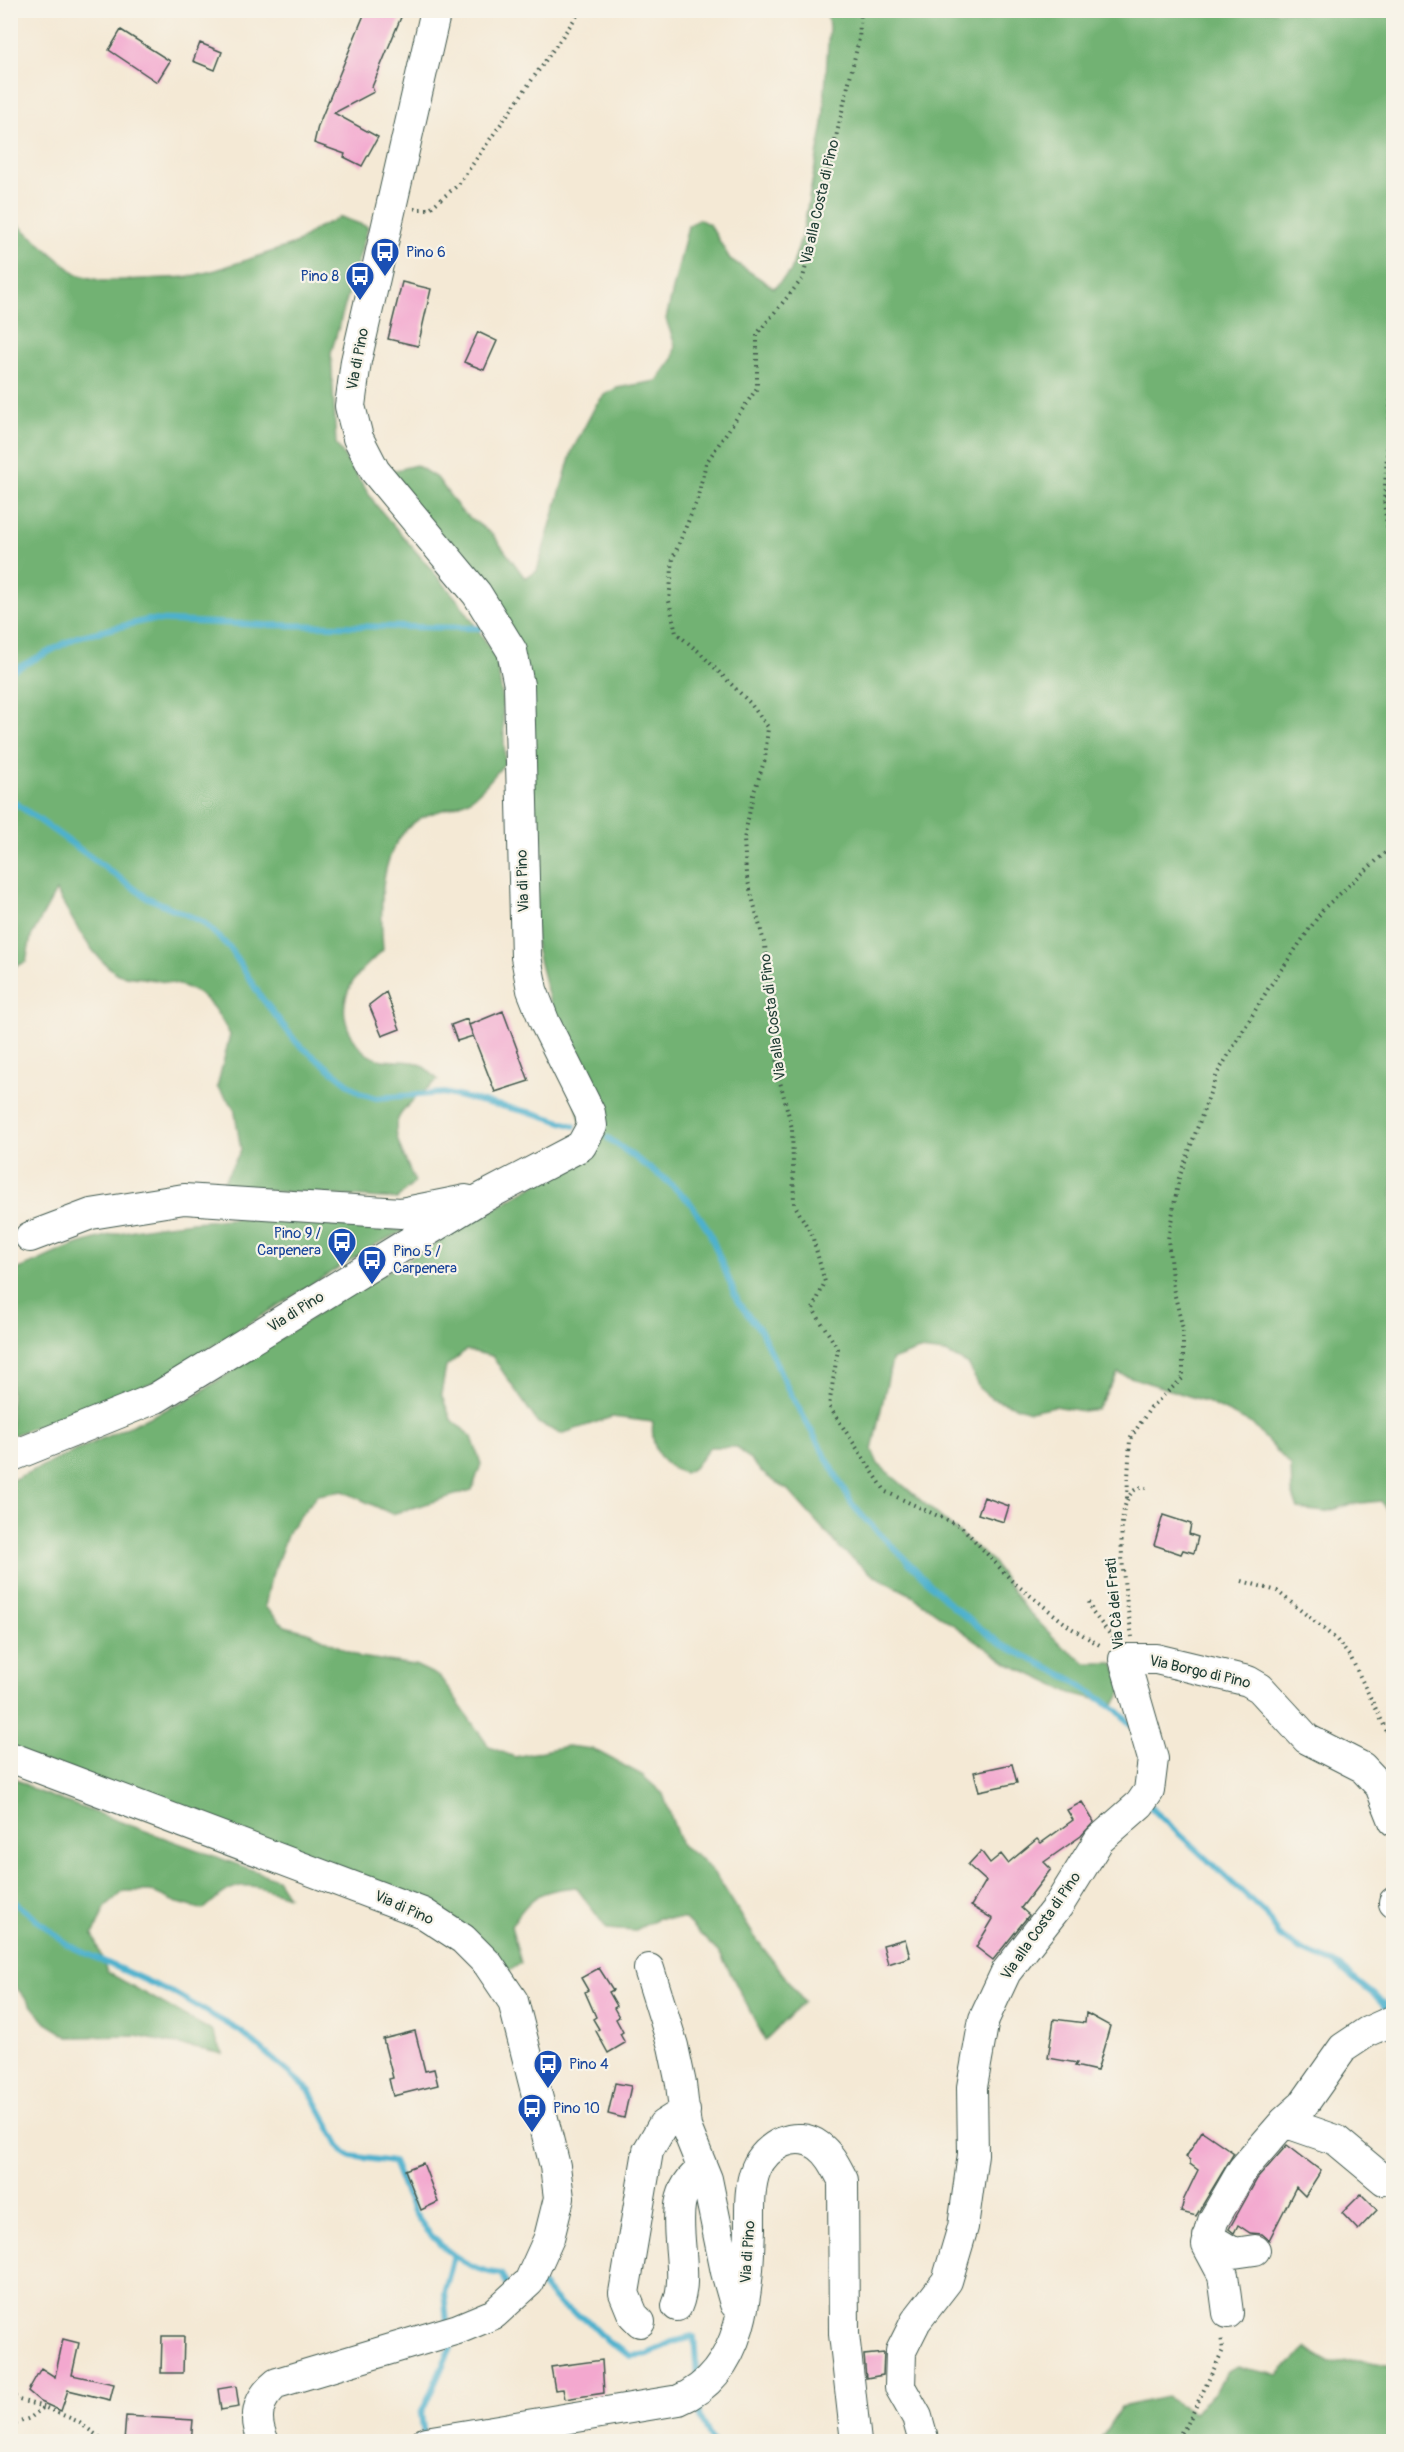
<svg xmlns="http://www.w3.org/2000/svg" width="1404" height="2452" font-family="Pangolin,sans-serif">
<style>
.forest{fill:#72b273;stroke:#487854;stroke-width:1.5}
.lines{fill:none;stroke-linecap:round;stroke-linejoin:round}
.stream{stroke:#4eb1cd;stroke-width:6}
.building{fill:#f3a8cf}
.minor-casing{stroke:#3f574c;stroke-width:32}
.path{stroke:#3f574c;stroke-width:4;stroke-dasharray:1.5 4.5;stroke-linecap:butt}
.minor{stroke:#fff;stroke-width:30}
.labels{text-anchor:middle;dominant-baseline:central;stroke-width:4.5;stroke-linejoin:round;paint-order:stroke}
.street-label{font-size:15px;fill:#1f3d34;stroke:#f7f3e8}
.transit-label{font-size:15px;fill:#164399;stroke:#f7f3e8;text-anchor:start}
</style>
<rect width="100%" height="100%" fill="#f7f3e8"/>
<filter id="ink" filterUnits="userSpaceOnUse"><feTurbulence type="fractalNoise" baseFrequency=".0167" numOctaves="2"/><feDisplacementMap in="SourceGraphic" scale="12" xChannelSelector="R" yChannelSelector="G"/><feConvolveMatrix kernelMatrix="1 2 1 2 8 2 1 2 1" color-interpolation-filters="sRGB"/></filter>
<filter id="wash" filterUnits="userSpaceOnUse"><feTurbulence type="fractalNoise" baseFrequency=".008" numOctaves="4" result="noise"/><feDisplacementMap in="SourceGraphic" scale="24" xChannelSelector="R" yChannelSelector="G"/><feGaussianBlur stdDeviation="1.35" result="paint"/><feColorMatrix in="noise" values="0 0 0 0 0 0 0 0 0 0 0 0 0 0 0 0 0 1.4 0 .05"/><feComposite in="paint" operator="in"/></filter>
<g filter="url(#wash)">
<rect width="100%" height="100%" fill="#f4e9d5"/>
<path class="forest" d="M827,11H1393V1521L1381,1501L1351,1504L1325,1512L1298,1509L1292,1492L1291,1466L1252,1424L1207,1402L1118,1373L1097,1409L1082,1411L1055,1406L1030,1411L991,1398L979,1388L969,1365L946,1353L919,1350L892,1360L872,1450L878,1464L992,1561L1023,1606L1062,1646L1086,1663H1113L1125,1687L1114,1704L1071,1693L1009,1664L908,1593L873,1575L841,1549L788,1490L765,1475L737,1447H710L694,1468L684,1473C660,1466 650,1446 653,1422L612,1417L561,1434L538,1423L492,1356L466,1350L446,1367L441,1394L451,1419L472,1437L481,1464L472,1490L392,1514L343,1491L317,1495L289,1530L270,1581L265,1607L285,1626L311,1633L360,1657L415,1665L440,1677L489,1747L515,1757L567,1746L593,1749L642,1775L663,1794L681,1845L703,1861L721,1883L754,1936L804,2002L765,2040L721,1955L685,1919L658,1918L634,1931L607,1929L576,1887C540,1890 530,1896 511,1926L521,1963L509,1971L443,1911L11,1750L10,1481L193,1397L335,1302L574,1162L588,1150L536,948L528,682L388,472L416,465L438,479L461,511L493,535L525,578L537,571L572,451L596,405L604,395L617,388L657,381L673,359L675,345L666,319L688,226L699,219L710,225L730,259L774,288L791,271L803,231L823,124L829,27Z
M341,217L368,227L331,353L336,444L376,505L460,603L496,657L502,695L505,763C494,775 484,790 470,799C455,809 434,810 419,819C377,846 380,907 383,950C359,972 335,993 348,1028C352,1037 359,1048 367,1054C381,1064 402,1059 417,1063C424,1065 433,1075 438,1080C385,1122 388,1121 415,1182L397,1199L220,1188L241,1150L234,1107L217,1087L230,1035C206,989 193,986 143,978C135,977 123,977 116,973C89,954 73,919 56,891L31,937L26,962L11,968L10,218L76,274L102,281L188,277L216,270L295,244L317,228Z
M239,1218L406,1230L373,1246L159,1380L11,1436V1272C37,1263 62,1248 88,1241C137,1226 189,1222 239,1218Z
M11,1776L36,1791L277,1879L288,1896C245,1883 239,1877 203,1910L175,1902L151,1891H124L105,1908L93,1935L107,1972L212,2031L223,2054L136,2036L69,2037L46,2023L11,1981Z
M1306,2349L1330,2363L1359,2360L1393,2366V2441H1099L1121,2407L1166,2397L1193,2412L1214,2394L1227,2372L1238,2367L1278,2375Z"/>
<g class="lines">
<path class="stream" d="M10,672L77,637L148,620L264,625L480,628
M10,799L146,897L203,922L230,948L261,997L297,1043L360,1093L376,1098L444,1093L537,1114L574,1126
M608,1138L666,1180L689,1201L708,1229L738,1302L761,1331L789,1391L852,1504L864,1518L953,1607L1001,1644L1071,1679L1117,1710L1130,1724
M1149,1806L1267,1915L1278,1935L1301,1950L1333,1962L1384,2003L1389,2014
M10,1898L68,1945L175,1994L240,2031L310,2091L342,2150L351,2156L393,2162C401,2180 407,2202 418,2218C436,2246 468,2271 501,2274L507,2284
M541,2284L562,2307L587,2320L608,2342L631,2356L648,2354L672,2342L694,2337L697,2377
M447,2322L444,2293L454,2256
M698,2399L699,2415L713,2442
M424,2435L421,2414L451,2347V2341"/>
</g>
<g id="blocks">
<path class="building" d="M366,10H404L372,87L374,92L334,113L378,137L362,166L344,157L345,154L314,143L318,126Z
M121,30L170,61L157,82L109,50Z
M200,43L222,52L215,70L193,61Z
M402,282L431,289L418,346L388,339Z
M478,332L497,341L484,370L464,362Z
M386,992L400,1029L382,1036L369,1005Z
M503,1011L529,1081L495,1092L469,1025Z
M467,1019L473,1036L457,1041L451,1025Z
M984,1497L1009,1506L1004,1522L978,1514Z
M1163,1515L1191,1524L1189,1534L1198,1537L1194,1553L1183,1550L1181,1554L1154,1545Z
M1012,1764L1017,1783L979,1791L974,1772Z
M1082,1802L1094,1822L1081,1836L1044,1862L1051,1869L1021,1908L1029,1915L993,1960L976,1947L993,1919L971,1906L986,1881L968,1865L981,1851L990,1863L1001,1854L1008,1863L1037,1839L1041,1843L1073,1820L1067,1810Z
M905,1939L910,1957L888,1964L883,1945Z
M599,1968L613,1990L609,1992L617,2006L614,2008L619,2017L616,2019L623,2032L620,2034L625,2043L608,2053L596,2031L599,2029L593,2019L596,2017L585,1992L588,1990L581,1978Z
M1086,2013L1110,2026L1097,2071L1075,2066L1077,2063L1048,2058L1054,2019L1085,2023Z
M415,2031L425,2071L434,2069L438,2085L393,2096L389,2079L393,2078L383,2039Z
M615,2083L631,2086L624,2118L608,2114Z
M1202,2131L1234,2153L1196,2216L1181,2212L1184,2199L1198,2170L1190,2164V2160L1186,2157Z
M1287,2145L1321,2171L1305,2196L1296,2187L1269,2240L1262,2234L1250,2233L1238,2225L1234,2233L1229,2229L1257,2179Z
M423,2163L438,2202L421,2210L405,2170Z
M1361,2194L1377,2210L1358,2230L1342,2213Z
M162,2336H184L183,2373H161Z
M63,2339L79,2343L72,2375L114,2384L110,2400L68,2390L61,2411L41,2402L28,2391L41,2368L55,2377Z
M884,2353L883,2375L866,2378L864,2355Z
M602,2360L604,2393L565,2399L563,2389L555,2390L551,2367Z
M236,2386L239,2407L221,2410L218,2389Z
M126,2416L193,2420L191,2442H124Z"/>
</g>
</g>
<g filter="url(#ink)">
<use href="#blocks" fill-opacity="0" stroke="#3f574c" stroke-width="1.5"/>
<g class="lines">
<g class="minor-casing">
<path id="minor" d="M30,1237L91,1214L184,1199L401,1213L466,1200
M10,1457L156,1398L478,1200L581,1146L592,1126L590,1113L545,1023L532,990L526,957L519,685L512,651L477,594L375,471L358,438L350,406L356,361L436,10
M10,1757L423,1913L463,1939L488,1964L513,2001L555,2166L559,2198L549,2238L529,2282L494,2314L458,2329L277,2383C257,2399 253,2418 264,2442
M1394,1902V1903
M649,1969L673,2046L681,2084L686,2127L707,2179L726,2272L735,2304L741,2310
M1284,2122L1336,2140L1384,2180L1394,2176
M1208,2237L1234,2253L1255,2250
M677,2306C695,2264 657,2199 702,2170
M1228,2313L1223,2275L1207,2245L1213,2221L1243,2169L1284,2122L1303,2105L1343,2048L1367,2032L1394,2020
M640,2322L633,2315L624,2293L648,2151L663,2125L685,2111
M426,2442L679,2400C745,2372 748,2290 750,2228C750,2209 749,2186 756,2169C766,2145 796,2129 819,2146C831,2155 836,2167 843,2180L844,2334L856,2442
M924,2442L917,2417L900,2387L901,2351L916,2321L947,2281L963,2227L973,2154L972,2087L984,2019L1006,1972L1058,1906L1099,1840L1140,1804L1149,1791L1153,1759L1124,1659H1156L1248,1681L1260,1688L1307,1739L1362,1767L1380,1786L1394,1821"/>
</g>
<path class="path" d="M861,10L859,39L803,278L757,334V388L706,463L697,500L673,558L669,601L676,633L698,651L750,703L768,727L765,759L753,795L744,839L746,874L765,946L775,1004L778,1074L792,1128L794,1204L812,1235L825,1282L813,1309L838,1349L829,1406L886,1492L962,1527L1012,1581L1071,1628L1103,1647
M414,209H429L458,185L581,10
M1392,376L1384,502L1394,578
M1393,376L1391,351L1394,347
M1127,1498L1130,1439L1151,1407L1183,1378V1329L1173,1288L1168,1239L1179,1178L1217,1074L1268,989L1324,908L1385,853L1394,842
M1242,1581L1277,1591L1336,1639L1351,1658L1394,1746
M1089,1602L1093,1613L1113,1638
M1132,1637C1129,1613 1103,1481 1146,1488
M10,2393L19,2400L44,2407
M10,2426L30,2418L44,2407L77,2421L106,2442
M1173,2442L1187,2425L1223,2350L1221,2336"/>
<use href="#minor" class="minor"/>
</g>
</g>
<defs>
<g id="bus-pin" transform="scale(1.5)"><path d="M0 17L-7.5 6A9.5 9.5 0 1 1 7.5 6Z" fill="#1a4fb4" stroke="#f7f3e8"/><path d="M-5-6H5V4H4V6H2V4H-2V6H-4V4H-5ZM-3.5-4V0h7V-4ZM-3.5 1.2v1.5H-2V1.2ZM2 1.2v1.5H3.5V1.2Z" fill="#fff"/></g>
</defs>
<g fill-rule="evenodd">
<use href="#bus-pin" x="385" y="252"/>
<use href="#bus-pin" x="360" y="276"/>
<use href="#bus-pin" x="342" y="1242"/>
<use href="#bus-pin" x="372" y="1260"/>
<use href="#bus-pin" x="548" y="2064"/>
<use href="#bus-pin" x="532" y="2108"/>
</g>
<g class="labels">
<g class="street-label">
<text transform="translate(820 202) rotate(-77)">Via alla Costa di Pino</text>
<text transform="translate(358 359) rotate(-79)">Via di Pino</text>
<text transform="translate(523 881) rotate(-92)">Via di Pino</text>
<text transform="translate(773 1017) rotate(-97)">Via alla Costa di Pino</text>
<text transform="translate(296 1312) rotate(-32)">Via di Pino</text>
<text transform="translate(1115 1604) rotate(-95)">Via Cà dei Frati</text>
<text transform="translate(1200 1672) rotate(13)">Via Borgo di Pino</text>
<text transform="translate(404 1908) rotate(24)">Via di Pino</text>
<text transform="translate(1041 1926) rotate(-55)">Via alla Costa di Pino</text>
<text transform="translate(748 2252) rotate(-86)">Via di Pino</text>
</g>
<g class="transit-label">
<text x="406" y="252">Pino 6</text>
<text x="339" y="276" text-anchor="end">Pino 8</text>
<text x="321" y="1233" text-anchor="end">Pino 9 /<tspan x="321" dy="17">Carpenera</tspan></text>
<text x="393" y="1251">Pino 5 /<tspan x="393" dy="17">Carpenera</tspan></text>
<text x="569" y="2064">Pino 4</text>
<text x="553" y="2108">Pino 10</text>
</g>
</g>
<rect width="1404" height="2452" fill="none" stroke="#f7f3e8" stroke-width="36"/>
</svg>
